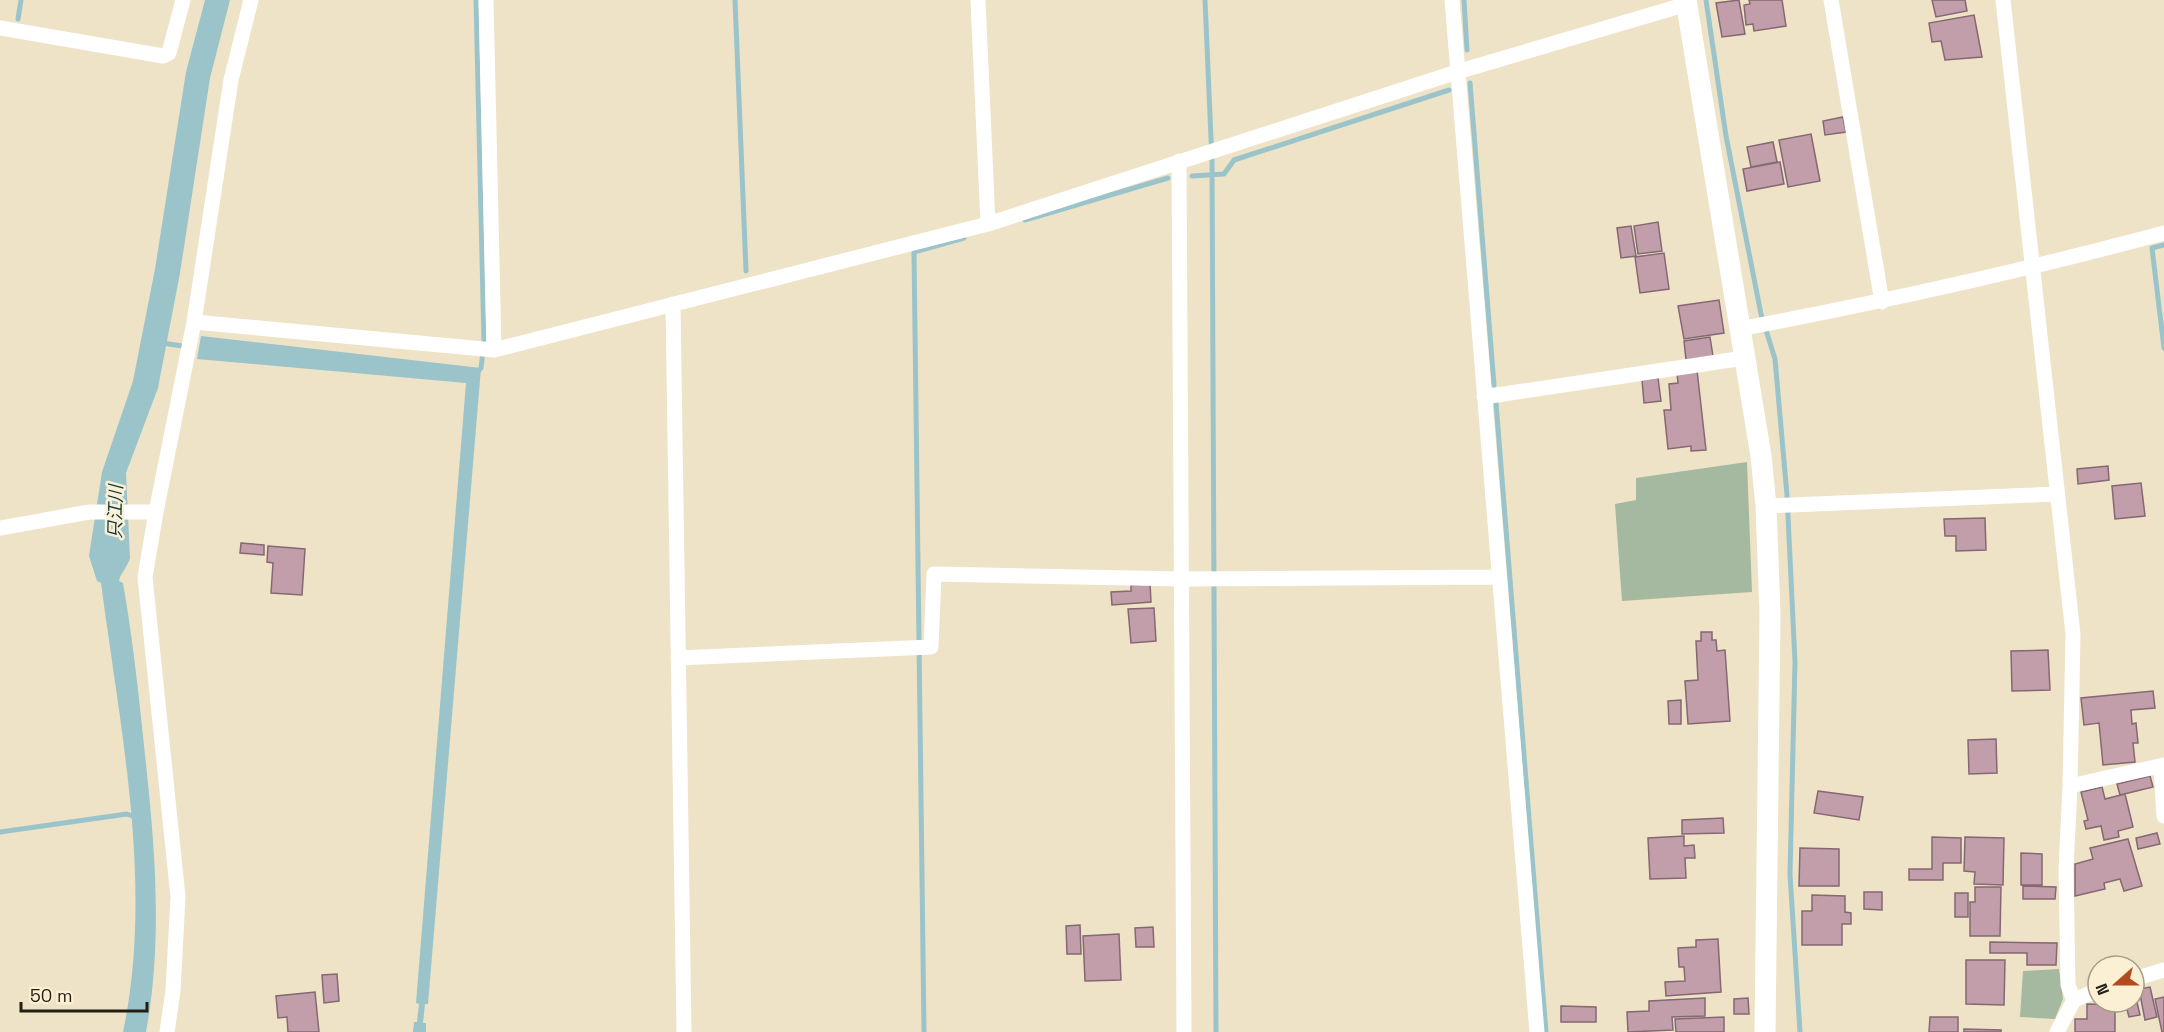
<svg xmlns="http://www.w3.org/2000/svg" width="2164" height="1032" font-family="'Space Grotesk','Noto Sans JP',sans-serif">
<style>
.green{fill:#a4b99f}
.water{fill:#9ac4c9}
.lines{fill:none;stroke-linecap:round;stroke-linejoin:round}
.stream{stroke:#9ac4c9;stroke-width:5}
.building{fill:#c19eaa;stroke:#846872;stroke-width:1.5}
.street{stroke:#fff;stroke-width:15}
.secondary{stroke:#fff;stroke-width:21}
.labels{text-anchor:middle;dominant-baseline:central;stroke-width:5;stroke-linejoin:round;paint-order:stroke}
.water-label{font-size:18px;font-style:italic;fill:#0e373b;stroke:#fcf0d4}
</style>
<rect width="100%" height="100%" fill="#eee3c7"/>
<path class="green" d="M1747,462L1752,592L1622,601L1615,504L1636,500V478Z
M2059,969L2063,999L2055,1019L2020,1017L2023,971Z"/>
<path class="water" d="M205,0H230L210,78L180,273L158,388L126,473L130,558C127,568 121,572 119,581L123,583C133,640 139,697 145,755C155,847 163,940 146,1032H123C154,886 120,729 101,583L97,581L89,556L102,472L133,381L155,269L186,72Z
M201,336L481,368L428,1004H425L423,1023H426V1032H413L414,1022H417L419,1004L416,1003L466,383L197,359Z"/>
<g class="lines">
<path class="stream" d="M476,0L484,343L481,368L477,372
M735,0L746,271
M1205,0L1212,161L1216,1032
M1464,0L1467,50
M1706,0L1726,136L1761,314L1775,359L1787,495L1795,662L1790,874L1800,1032
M18,19L21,0
M1470,83L1494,385
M1192,176L1224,174L1234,160L1449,90
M1025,220L1168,178
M2164,245L2152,248L2164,348
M162,343L189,347
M1496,403L1546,1032
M0,832L127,814L135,817
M924,1032L914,252L964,238"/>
</g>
<path class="building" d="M1739,0L1745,34L1722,37L1716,3Z
M1749,0H1782L1786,26L1754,31L1753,24L1746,25L1744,5L1750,4Z
M1932,0H1965L1967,11L1936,17Z
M1974,15L1982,57L1945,60L1941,41L1932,42L1929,23Z
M1843,117L1846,132L1825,135L1823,121Z
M1811,134L1820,181L1788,187L1779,140Z
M1773,142L1777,162L1751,167L1747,147Z
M1780,162L1784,184L1747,191L1743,169Z
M1658,222L1662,251L1638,254L1634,226Z
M1631,226L1636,256L1621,258L1617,228Z
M1664,253L1669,289L1640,293L1635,257Z
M1719,300L1724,333L1684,339L1678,306Z
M1710,337L1713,356L1686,360L1684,341Z
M1697,370L1706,450L1691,451V446L1668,449L1664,410H1671L1669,384L1678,383L1677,373Z
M1658,378L1661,401L1644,403L1642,380Z
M2108,466L2109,480L2078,484L2077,469Z
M2141,483L2145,516L2115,519L2112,486Z
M1985,518L1986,550L1956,551V536H1945L1944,519Z
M241,543L264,545V555L240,553Z
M268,546L305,549L302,595L271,593L273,563L267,562Z
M1150,584L1151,602L1112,605L1111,592L1131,591V585Z
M1154,608L1156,641L1131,643L1128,609Z
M1701,632H1712V640H1716L1717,651L1725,650L1730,721L1688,724L1685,681L1698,680L1696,641H1701Z
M2048,650L2050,690L2012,691L2011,651Z
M2153,691L2155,708L2131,710L2132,724L2136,723L2138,743H2133L2135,762L2103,765L2099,723L2084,725L2081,698Z
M1681,700V724H1669L1668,701Z
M1996,739L1997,773L1969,774L1968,740Z
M2150,776L2153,787L2120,795L2117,784Z
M2102,787L2105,799L2125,794L2133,827L2118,831L2119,837L2104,840L2101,826L2086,829L2084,821L2088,820L2081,792Z
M1818,791L1863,797L1859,820L1814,813Z
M1723,818L1724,833L1682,834V820Z
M2157,833L2160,844L2138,849L2136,838Z
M1684,836V846L1694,845L1695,858H1685L1686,878L1650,879L1648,838Z
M1932,837L1961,838V863H1943V880H1909V869H1932Z
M1965,837L2004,838L2003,885L1974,884L1975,872L1964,871Z
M2128,839L2142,886L2124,891L2120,879L2104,883L2105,889L2075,896V864L2093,859L2090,848Z
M1800,848L1839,849V886H1799Z
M2021,853L2042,854V885H2021Z
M2023,886L2056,887L2055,899H2023Z
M1975,887H2001L2000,936H1970V902H1975Z
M1864,892H1882V910L1864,909Z
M1955,893H1968V917H1955Z
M1812,895L1845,896V912L1851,913V924H1842V945H1802V911H1812Z
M1080,925L1081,954H1067L1066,926Z
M1153,927L1154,947H1136L1135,928Z
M1119,934L1121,980L1085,981L1083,936Z
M1718,939L1721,992L1666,996L1665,982L1685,981L1684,967H1679L1678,948L1696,947V940Z
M1990,942L2057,943L2056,965H2027V953H1990Z
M1966,960H2005L2004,1005L1966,1004Z
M337,974L339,1001L324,1003L322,975Z
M2150,987L2157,1017L2145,1020L2139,989Z
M315,992L319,1032H288L287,1017L278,1018L276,996Z
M2164,997V1032H2162L2155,999Z
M1705,998V1016L1672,1017L1673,1030L1628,1032L1627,1012L1649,1011V1001Z
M1748,998L1749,1014H1734V999Z
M2134,998H2136L2140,1015L2129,1017L2125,1002H2134Z
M2087,1004L2115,1005V1032H2075V1019H2087Z
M1561,1006L1596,1007V1022H1561Z
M1724,1017V1032H1676L1675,1019Z
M1930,1017H1958V1032H1929Z
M1964,1029L2001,1030V1032H1964Z"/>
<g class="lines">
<path class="street" d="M486,0L494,350
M978,0L988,224
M1452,0L1537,1032
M1831,0L1882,302
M2003,0L2073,634L2070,786L2066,869L2068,985L2074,1000
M0,28L163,56L169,53L183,0
M1179,161L1184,1032
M673,304L684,1032
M194,322L494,350L988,224L1457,72L1687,4
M1739,329C1882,302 2023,271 2164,233
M1484,397L1744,358
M1766,506L2057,494
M156,512L145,577L178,897L173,991L167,1032
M0,528L89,512H156L194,322L231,80L251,0
M678,658L931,647L934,574L1182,579L1499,577
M2161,766L2164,816
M2070,786L2164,765
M2134,979L2164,970
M2057,1032L2074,1000L2098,990"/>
<path class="secondary" d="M1686,0L1761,456L1766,506L1770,613L1765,1032"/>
</g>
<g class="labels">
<g class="water-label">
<text transform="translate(115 512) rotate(-89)">只江川</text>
</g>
</g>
<g transform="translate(2116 984) rotate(249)"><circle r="28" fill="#fcf0d4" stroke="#a59c87" stroke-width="1.5"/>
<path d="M0-4.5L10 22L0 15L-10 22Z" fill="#b14c1e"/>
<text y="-9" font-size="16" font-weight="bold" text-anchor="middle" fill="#221e13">N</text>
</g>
<path d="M21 1002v9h126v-9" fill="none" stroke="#221e13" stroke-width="3"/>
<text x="30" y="1002" font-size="18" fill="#221e13" stroke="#fcf0d4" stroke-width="4.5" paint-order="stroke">50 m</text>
</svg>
